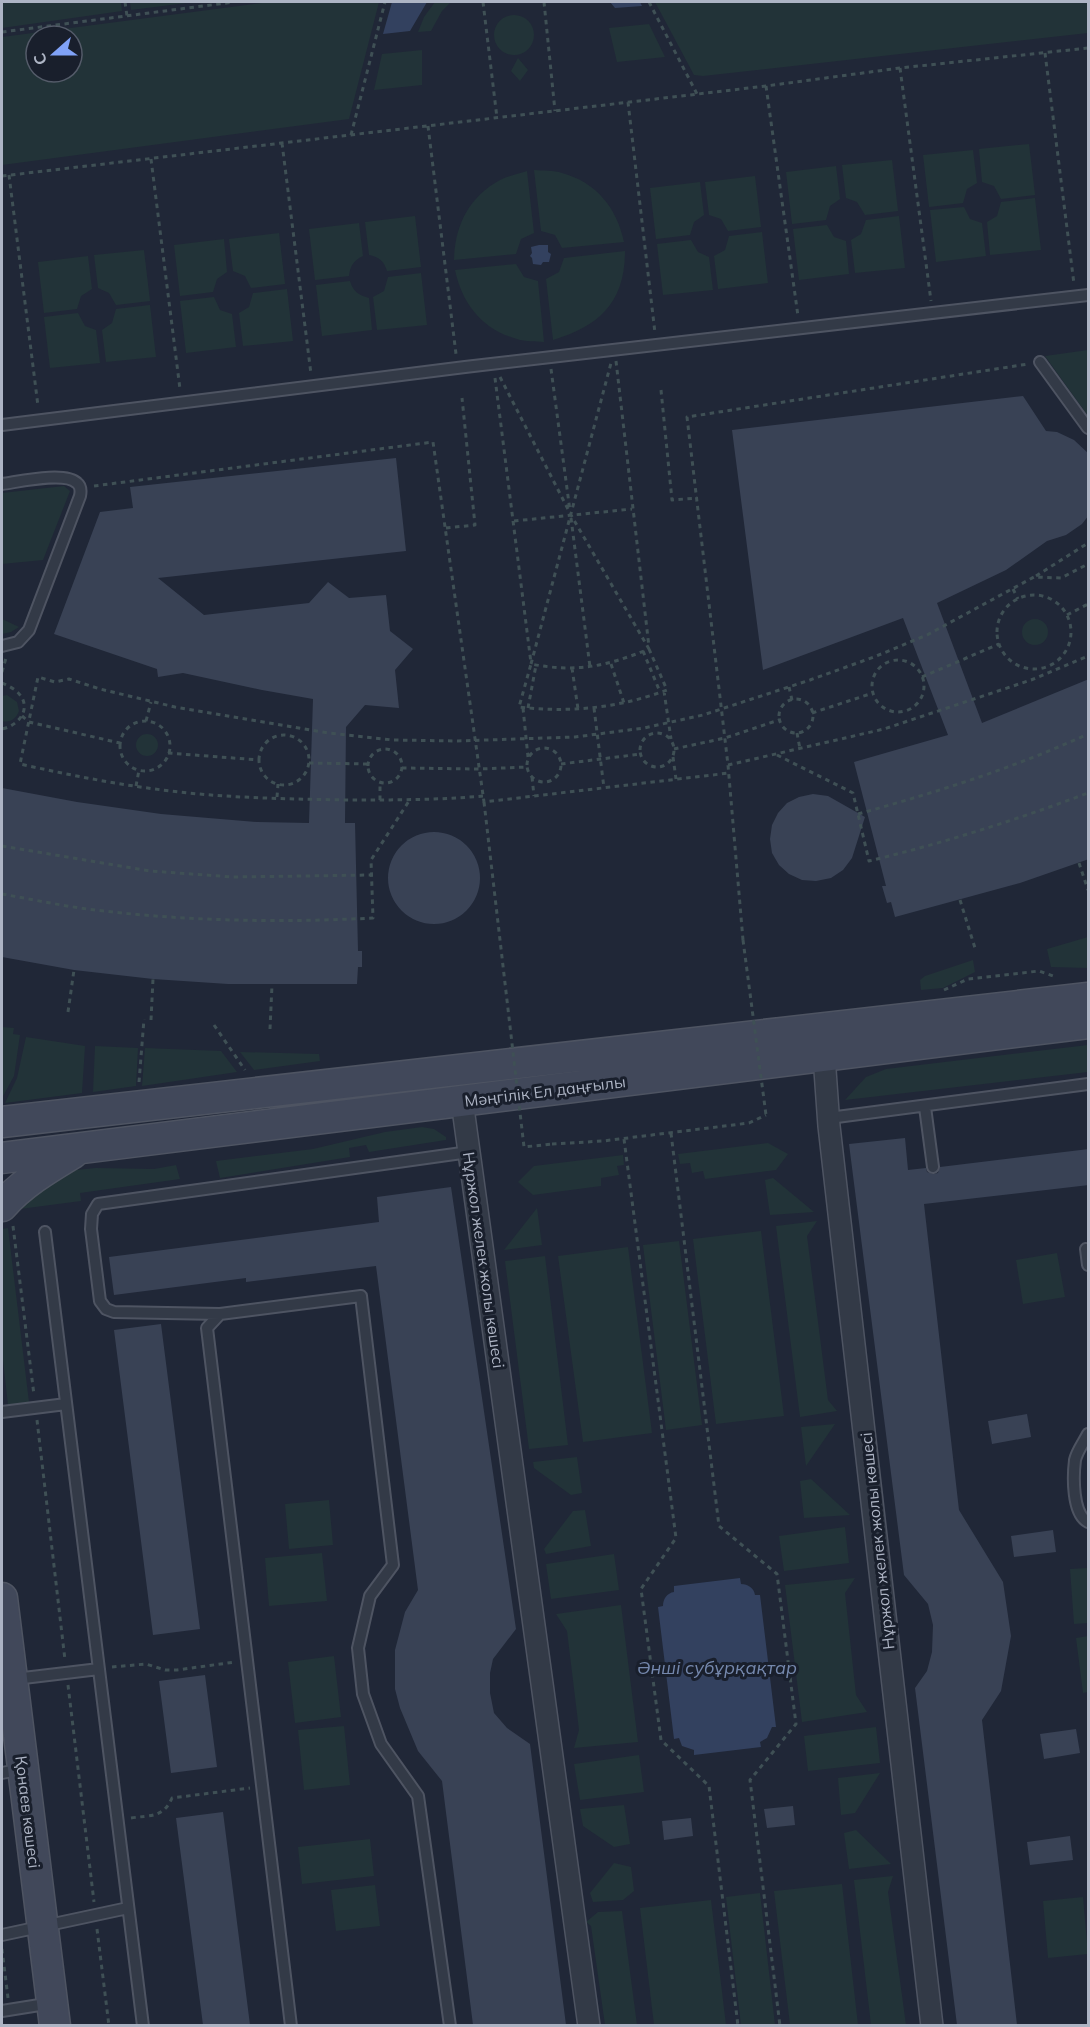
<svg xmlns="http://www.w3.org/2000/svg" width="1090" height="2027" font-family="Mulish,sans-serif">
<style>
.green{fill:#223338;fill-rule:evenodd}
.water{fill:#33415f}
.building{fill:#394255}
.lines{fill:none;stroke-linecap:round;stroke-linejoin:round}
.service-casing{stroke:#4e5462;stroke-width:14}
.minor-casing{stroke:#4e5462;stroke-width:24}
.secondary-casing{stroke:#4e5462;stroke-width:33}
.path{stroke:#3f5055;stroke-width:3;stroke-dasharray:4.5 4.5;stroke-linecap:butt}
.service{stroke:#333a47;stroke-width:10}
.minor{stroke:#333a47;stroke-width:21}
.secondary{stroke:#41485a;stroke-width:30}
.path-bridge{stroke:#3f5055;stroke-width:3;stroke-dasharray:4.5 4.5;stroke-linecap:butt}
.labels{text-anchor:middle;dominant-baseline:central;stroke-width:6;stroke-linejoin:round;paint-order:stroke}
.street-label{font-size:16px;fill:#adb4c4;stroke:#191f2c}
.water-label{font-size:18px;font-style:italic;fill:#7588ad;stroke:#191f2c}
</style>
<rect width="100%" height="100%" fill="#202737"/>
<path class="green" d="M2,2H121L122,11L2,28Z
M130,2H194L131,10Z
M269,2H379L349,119L2,165V37ZM36,36H72V72H36Z
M435,2H451L442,11L431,31L418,32L424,17Z
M655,2H1088V33L703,76L694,75Z
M494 35a20 20 0 1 1 40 0a20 20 0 1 1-40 0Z
M649,24L665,57L617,62L609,28Z
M422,50V85L374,90L382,54Z
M518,58L528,70L520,81L511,71Z
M1029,144L1035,195L1001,199L994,186L982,182L979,149Z
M973,150L977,183L967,189L963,203L929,207L923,155Z
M892,160L898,211L865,215L857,202L846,198L842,165Z
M836,166L840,199L830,206L826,220L792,224L786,172Z
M534,170C543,171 554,170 562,173C596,182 617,208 624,242L562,248L555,235L541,231Z
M527,171L534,233L521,239L516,254L454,260C455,225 469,197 500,180C508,176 518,174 527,171Z
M755,176L761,227L728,231L721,219L709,215L705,182Z
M700,182L704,215L694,222L690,235L656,239L650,188Z
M1035,198L1041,250L990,255L987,222L997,216L1001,202Z
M964,207L970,219L982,223L986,256L936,262L930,210Z
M415,216L421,267L387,271C384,261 379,257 369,255L365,222Z
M899,216L905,268L855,273L851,240L861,234L866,220Z
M359,223L363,256C354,260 350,266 349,276L315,280L309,229Z
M827,225L834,237L846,241L849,274L799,280L793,229Z
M762,232L768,283L718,289L714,256L725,250L729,236Z
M279,233L285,284L251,288L245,276L233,271L229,239Z
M224,239L227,272L217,279L213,292L180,296L174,245Z
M691,240L698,252L709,257L713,290L663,295L657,244Z
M144,250L150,301L116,305L109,293L98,288L94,255Z
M625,251C625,303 599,326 553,340L546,279L559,272L564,258Z
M88,256L92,289L81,296L77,309L44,313L38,262Z
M516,264L524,277L538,281L544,342C536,341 525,342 517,339C483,330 462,304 455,270Z
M421,273L427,325L377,330L373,297L384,291L388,277Z
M350,281C353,291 358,295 369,298L372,330L322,336L316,285Z
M287,289L293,341L243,346L239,313L249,307L253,293Z
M214,297L220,310L232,314L236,347L186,353L180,301Z
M150,305L156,357L106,362L102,330L112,323L116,309Z
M78,313L85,326L96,330L100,363L50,368L44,317Z
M1088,350V416L1045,356Z
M64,486L70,491L43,560L2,564V493Z
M1022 632a13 13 0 1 1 26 0a13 13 0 1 1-26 0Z
M2,619L19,627L11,632L2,634Z
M7,695L17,702L19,711C16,719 10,723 2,721V696Z
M136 745a11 11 0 1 1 22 0a11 11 0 1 1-22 0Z
M1088,937V968L1051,967L1047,949Z
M973,960L975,972L943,988L921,990L920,980L925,976Z
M2,1027L14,1028L13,1034L20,1035L14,1076L2,1098Z
M26,1037L85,1046L82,1093L5,1103L17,1078Z
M1088,1045V1072L845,1100L866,1077L886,1069Z
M95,1046L138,1048L136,1086L93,1092Z
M145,1048L221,1051L237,1072L142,1086Z
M240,1052L319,1054L320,1061L254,1070Z
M422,1127L434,1129L446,1137V1140L369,1152L366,1145L349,1148L350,1157L220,1178L216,1161L313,1149L385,1132Z
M768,1143L788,1154L776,1170L705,1179L703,1171L692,1173L690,1163L680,1164L678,1154Z
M623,1155L624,1165L617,1166L619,1175L601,1178V1186L533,1195L518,1182L534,1166Z
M176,1165L180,1179L80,1193L81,1201L20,1209L57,1172L96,1168L154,1169Z
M773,1178L814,1212L770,1215L765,1180Z
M537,1208L542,1245L504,1250Z
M817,1221L807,1236L828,1400L837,1411L800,1417L776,1226Z
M8,1228L29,1402L8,1405L2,1351V1229Z
M761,1231L784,1416L716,1424L693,1239Z
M679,1241L702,1425L666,1430L643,1245Z
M628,1247L652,1433L583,1442L558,1256Z
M1057,1253L1065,1297L1023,1304L1016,1260Z
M545,1256L568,1445L529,1449L505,1261Z
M835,1424L806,1466L801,1427Z
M577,1457L582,1493L571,1495L534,1468L533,1462Z
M811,1479L850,1515L804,1518L800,1481Z
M329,1500L333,1545L289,1549L285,1504Z
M585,1510L591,1546L546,1554L544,1549L573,1511Z
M845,1527L849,1563L784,1571L779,1536Z
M322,1553L327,1601L269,1606L265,1558Z
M614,1554L619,1590L551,1599L546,1564Z
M1088,1568V1623L1074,1624L1070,1569Z
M855,1578L845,1593L856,1695L867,1712L802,1722L785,1585Z
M621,1605L638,1742L574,1748L579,1730L567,1631L556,1614Z
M1088,1636V1692L1083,1693L1076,1638Z
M334,1656L341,1717L295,1723L288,1662Z
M344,1726L350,1785L304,1790L298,1730Z
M876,1727L880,1763L808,1771L804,1736Z
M639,1755L644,1792L580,1800L574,1764Z
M880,1773L855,1813L841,1815L838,1778Z
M624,1805L630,1844L614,1847L583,1826L580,1809Z
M856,1830L891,1864L849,1869L844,1833Z
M370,1839L374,1876L302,1884L298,1847Z
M614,1863L631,1867L634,1891L623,1900L593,1902L590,1893Z
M893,1876L888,1892L906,2025H871L854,1880Z
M842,1884L858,2025H790L774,1891Z
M375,1885L380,1926L336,1931L331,1890Z
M760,1893L775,2025H741L726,1897Z
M1083,1897L1088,1954L1048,1958L1043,1901Z
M711,1900L726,2025H654L640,1908Z
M622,1911L637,2025H605L591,1926L586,1922L598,1912Z"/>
<path class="water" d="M392,2H427L410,31L383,34Z
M610,2H640L642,6L615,8Z
M539,245H548V252L551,254L549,262H543L541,265L533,264L532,258L530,256L532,253L531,247Z
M740,1578L741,1584C748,1584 754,1588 755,1595H760L776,1727H772L767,1738L760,1742L761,1747L694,1755V1750L682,1746L679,1738L674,1739L658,1607L663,1606C663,1599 667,1593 674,1592V1586Z"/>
<path class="building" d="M1023,396L1046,431L1057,432L1074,440L1089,454V515L1082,524L1066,535L1047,541L1006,570L937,603L982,723L1089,679V859L1020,883L895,917L891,902L887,903L882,886H886L854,762L948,735L903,618L763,670L732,430Z
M396,458L406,551L158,578L204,615L309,603L328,582L349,598L386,595L390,631L413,649L395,670L399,708L365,705L346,727L345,823H355L358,951H362V967H358L357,984H228L153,979L74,970L2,957V788L77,802L161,814L257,822L309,823L313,699L262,690L183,673L158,677L157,669L54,634L100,512L133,508L130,487Z
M813,794L828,796L865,817L852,858L843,870L831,878L816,881L802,880L789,874L779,865L772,853L770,839L772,825L778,813L787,803L799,797Z
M388 878a46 46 0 1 1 92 0a46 46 0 1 1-92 0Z
M905,1138L908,1170L926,1168L927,1172L933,1174L938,1173L940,1167L1089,1149V1185L924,1204L959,1510L1003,1582L1011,1636L1001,1691L982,1720L1017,2025H957L915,1688L927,1671L932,1652L933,1625L928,1604L904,1575L849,1144Z
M451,1187L516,1629L493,1659L490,1673V1693L494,1713L507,1728L530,1744L566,2025H473L442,1781L418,1751L400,1708L395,1689V1650L405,1612L418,1590L376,1266L246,1282V1278L114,1295L109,1257L379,1222L377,1197Z
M161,1324L200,1629L153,1635L114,1330Z
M1027,1414L1031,1437L992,1444L988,1421Z
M1053,1530L1056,1552L1014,1557L1011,1536Z
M205,1675L217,1767L171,1773L159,1681Z
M1076,1729L1080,1753L1044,1759L1040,1734Z
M793,1806L795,1825L767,1828L764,1809Z
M223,1812L250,2025H203L176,1818Z
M691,1818L693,1836L664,1840L662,1821Z
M1070,1836L1073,1860L1030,1865L1027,1842Z"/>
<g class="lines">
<g class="service-casing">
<path id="service" d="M1040,362L1088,428
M2,425L465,367L1088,295
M2,484C18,482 65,471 77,483C81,486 81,491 80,496L29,630L18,642L2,646
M925,1107L933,1167
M829,1118L1088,1084
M45,1232L143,2026
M1086,1249L1088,1265
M220,1314L114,1312L106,1309L100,1301L91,1229L92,1214L98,1204L469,1152
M2,1412L66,1404
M1088,1434C1084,1442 1077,1451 1075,1460C1073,1476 1072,1514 1088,1522
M15,1679L99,1669
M2,1773L22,1769
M2,1935L128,1908
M2,2011L52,2003
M291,2026L207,1328L220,1314L361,1296L393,1565L370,1596L358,1648L363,1694L381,1744L418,1796L450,2026"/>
</g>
<g class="minor-casing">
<path id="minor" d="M824,1056L829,1126L932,2026
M462,1101L589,2026"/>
</g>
<g class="secondary-casing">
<path id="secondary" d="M2,1122L1088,998
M2,1158L1088,1023
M2,1206C21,1184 48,1168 73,1153
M2,1598L55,2026"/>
</g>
<path class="path" d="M125,2L127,16
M483,2L497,118
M544,2L555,111
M649,2L697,94
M2,32L234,2
M1045,53L1074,284
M900,68L931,301
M766,86L798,316
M628,102L655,333
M428,126L456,354
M351,135L385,2
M282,143L311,374
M151,159L180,389
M9,175L38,406
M2,176L766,86L900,68L1088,48
M616,361L649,647
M551,369L570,511
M500,377L571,515L649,649
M495,378L531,663
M661,390L672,500L697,498
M94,486L433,442L484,802L729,773
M571,518L590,667
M514,521L632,509
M446,528L475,525L462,398
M1036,576L1088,543
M1013,589L1018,599
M997 632a37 37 0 1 1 74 0a37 37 0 1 1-74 0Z
M1067,615L1088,604
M649,649L667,690C619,708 569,713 519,707L531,664C577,673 607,666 649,649Z
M643,651L660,692
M872 686a26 26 0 1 1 52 0a26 26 0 1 1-52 0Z
M531,664L611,363
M611,664L624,703
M572,668L578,709
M2,672L6,658
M922,677L999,644
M2,683C6,685 11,687 15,690C34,705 21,725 2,729
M789,687L792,700
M664,691L671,739
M779 716a17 17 0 1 1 34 0a17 17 0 1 1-34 0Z
M523,708L528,757
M528,708L536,665
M594,708L604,788
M812,713L873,693
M22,716L29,722L120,743
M146,721L151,702
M120 746a25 25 0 1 1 50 0a25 25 0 1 1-50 0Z
M797,733L800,749
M640 750a17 17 0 1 1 34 0a17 17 0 1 1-34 0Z
M259 760a25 25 0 1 1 50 0a25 25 0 1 1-50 0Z
M527 765a17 17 0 1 1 34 0a17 17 0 1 1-34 0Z
M674,749L725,738L779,720
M368 766a17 17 0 1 1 34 0a17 17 0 1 1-34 0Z
M168,753L259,760
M777,755L853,793L869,861C944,843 1016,820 1088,793
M673,757L676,779
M309,763L368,764
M561,764L641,754
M728,765L884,729L1031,680L1088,656
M402,768L479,769L527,767
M532,777L534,796
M136,786L139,770
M483,796C439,800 395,800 351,800C286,799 219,798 155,789C109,783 65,774 20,764L38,677L55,682L69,679L100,689L175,707L328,733L393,740L457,741L575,737L644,728L703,715L810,680L874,657L927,635L1034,577L1061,578L1088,564
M277,797L278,784
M380,800V782
M858,814C937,792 1014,768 1088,734
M2,846L150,871L233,877L372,875
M1079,863L1088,890
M2,894C30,899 58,905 87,909C181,921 278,923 373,918L371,860L409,801
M960,900L975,948
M743,940L728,765L687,417L1028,364
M944,990L968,979L1039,971L1056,977
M68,1012L74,970
M151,1020L153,979
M214,1025L245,1070
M270,1029L272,985
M139,1082L144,1019
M671,1133L719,1526L777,1574L796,1724L750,1780L780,2026
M624,1139L676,1538L641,1589L661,1740L709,1786L738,2026
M552,1144L603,1141L749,1123L766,1115
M13,1226L34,1395
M37,1420L65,1660
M112,1667L146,1664L165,1670H177L235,1662
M68,1685L94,1902
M131,1818C151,1815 163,1818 172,1798L250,1788
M97,1929L109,2026
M2,1949L8,1998"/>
<use href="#service" class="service"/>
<use href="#minor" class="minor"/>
<use href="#secondary" class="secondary"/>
<path class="path-bridge" d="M484,802L524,1147L552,1144
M743,940L766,1115"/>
</g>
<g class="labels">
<g class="street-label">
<text transform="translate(545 1091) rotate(-7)">Мәңгілік Ел даңғылы</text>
<text transform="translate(484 1260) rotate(82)">Нұржол желек жолы көшесі</text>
<text transform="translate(877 1541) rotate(-96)">Нұржол желек жолы көшесі</text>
<text transform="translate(28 1812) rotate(83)">Қонаев көшесі</text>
</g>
<g class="water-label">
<text x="717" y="1667">Әнші субұрқақтар</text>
</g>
</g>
<rect width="1090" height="2027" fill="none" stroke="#adb4c4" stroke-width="6"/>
<g transform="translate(54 54) rotate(249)"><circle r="28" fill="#191f2c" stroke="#545b69" stroke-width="1.5"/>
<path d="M0-4.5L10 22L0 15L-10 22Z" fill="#80a2f7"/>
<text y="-9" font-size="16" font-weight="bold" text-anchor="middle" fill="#adb4c4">С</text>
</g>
</svg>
